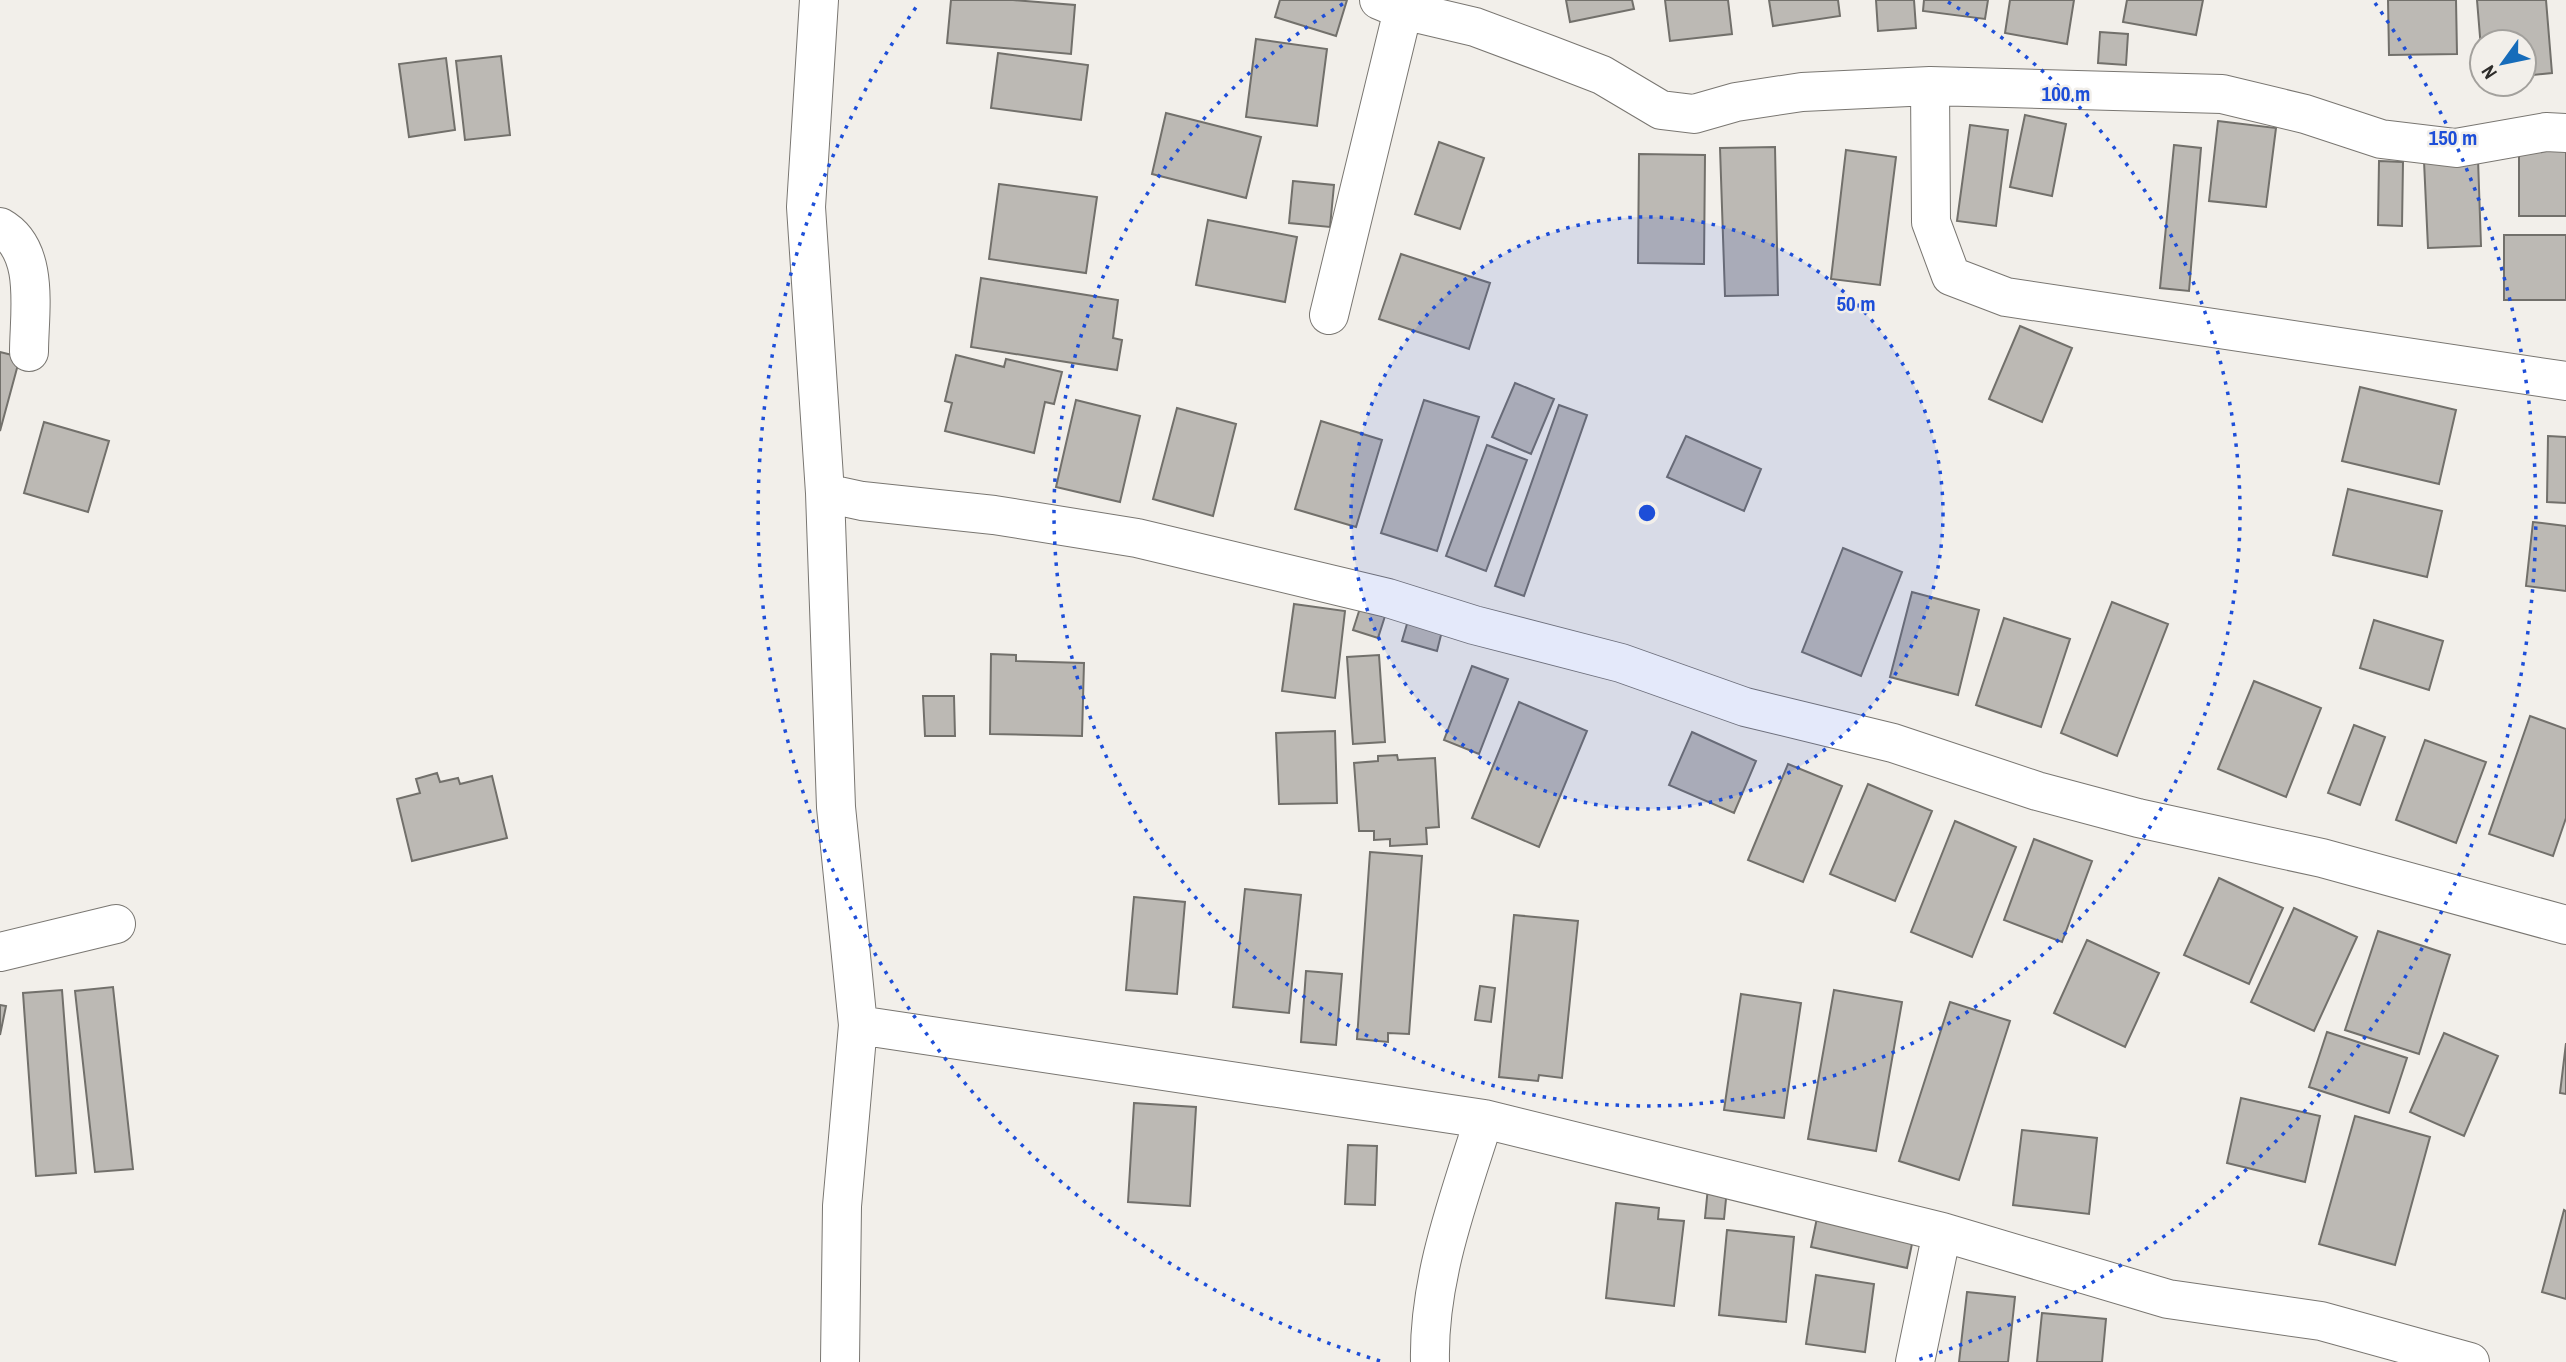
<svg xmlns="http://www.w3.org/2000/svg" width="2566" height="1362" font-family="'Archivo Narrow',sans-serif">
<style>
.building{fill:#bcb9b4;stroke:#72706b;stroke-width:2}
.lines{fill:none;stroke-linecap:round;stroke-linejoin:round}
.minor-casing{stroke:#797671;stroke-width:40}
.minor{stroke:#fff;stroke-width:38}
.ring{fill:none;stroke:#1d4ed8;stroke-width:3.5;stroke-dasharray:3.5 7}
.centre{fill:#1d4ed8;stroke:#f2efea;stroke-width:3.5}
.ring-label{font-size:21px;text-anchor:middle;font-weight:bold;fill:#1d4ed8;stroke:#f2efea;stroke-width:5;stroke-linejoin:round;paint-order:stroke}
</style>
<rect width="100%" height="100%" fill="#f2efea"/>
<path class="building" d="M951,0H1013L1075,5L1071,54L947,43Z
M1280,0H1347L1336,36L1275,17Z
M1566,0H1632L1634,9L1570,22Z
M1665,0H1728L1732,34L1670,41Z
M1769,0H1838L1840,16L1773,26Z
M1876,0H1914L1916,28L1878,31Z
M1924,0H1988L1985,19L1923,11Z
M2010,0H2074L2067,44L2005,33Z
M2127,0H2203L2196,35L2123,22Z
M2388,0H2456L2457,54L2389,55Z
M2477,0H2546L2552,73L2524,76V42H2482V61Z
M2100,32L2128,34L2126,65L2098,63Z
M1256,39L1327,49L1317,126L1246,117Z
M998,53L1088,65L1081,120L991,108Z
M501,56L510,135L465,140L456,61Z
M446,58L455,130L409,137L399,64Z
M1166,113L1261,137L1246,198L1152,174Z
M2025,115L2066,124L2052,196L2010,187Z
M2218,121L2276,128L2266,207L2209,201Z
M1970,125L2008,130L1996,226L1957,221Z
M1439,142L1484,158L1460,229L1415,214Z
M2174,145L2201,148L2189,291L2160,288Z
M1775,147L1778,295L1725,296L1720,148Z
M1846,150L1896,157L1880,285L1831,279Z
M2519,151H2566V216H2519Z
M1639,154L1705,155L1704,264L1638,263Z
M2478,159L2481,246L2428,248L2424,161Z
M2379,161L2403,162L2402,226L2378,225Z
M1293,181L1334,185L1330,227L1289,223Z
M999,184L1097,197L1086,273L989,259Z
M1208,220L1297,237L1285,302L1196,285Z
M2504,235H2566V300H2504Z
M1401,254L1490,283L1469,349L1379,319Z
M981,278L1118,300L1113,338L1122,340L1117,370L971,347Z
M2020,326L2072,348L2042,422L1989,399Z
M0,352L20,357L0,431Z
M956,355L1004,367L1006,359L1062,372L1054,404L1045,402L1034,453L945,431L952,403L945,401Z
M1515,383L1554,399L1531,454L1492,437Z
M2360,387L2456,410L2439,484L2342,461Z
M1076,400L1140,416L1120,502L1056,487Z
M1424,400L1479,417L1437,551L1381,533Z
M1559,405L1587,415L1524,596L1495,586Z
M1177,408L1236,424L1213,516L1153,499Z
M1321,421L1382,440L1356,527L1295,509Z
M44,422L109,441L88,512L24,493Z
M1686,436L1761,469L1744,511L1667,477Z
M2548,436L2566,437V503L2547,502Z
M1487,445L1527,460L1486,571L1446,556Z
M2348,489L2442,511L2427,577L2333,555Z
M2533,522L2566,526V591L2526,586Z
M1843,548L1902,572L1861,676L1802,652Z
M1912,592L1979,610L1958,695L1890,677Z
M2112,602L2168,624L2117,756L2061,733Z
M1294,604L1345,611L1335,698L1282,691Z
M1361,605L1386,613L1378,638L1353,630Z
M1409,617L1443,627L1437,651L1402,641Z
M2004,618L2070,639L2041,727L1976,705Z
M2374,620L2443,641L2429,690L2360,668Z
M991,654L1016,655V661L1084,663L1082,736L990,734Z
M1379,655L1385,742L1353,744L1347,657Z
M1472,666L1508,679L1479,754L1444,740Z
M2254,681L2321,708L2286,797L2218,769Z
M923,696H954L955,736H925Z
M1519,702L1587,731L1539,847L1472,818Z
M2530,716L2566,729V818L2553,856L2489,834Z
M2354,725L2385,737L2360,805L2328,793Z
M1335,731L1337,803L1279,804L1276,733Z
M1692,732L1756,761L1734,813L1669,785Z
M2425,740L2486,762L2456,843L2396,820Z
M1397,755L1398,760L1435,758L1439,827L1426,828L1427,844L1390,846V839L1374,840V831H1359L1354,763L1378,761V756Z
M1788,764L1842,786L1803,882L1748,860Z
M437,773L440,782L458,778L460,784L492,776L507,838L412,861L397,799L420,793L416,779Z
M1868,784L1932,811L1895,901L1830,874Z
M1955,821L2016,847L1972,957L1911,932Z
M2034,839L2092,861L2062,942L2004,920Z
M1370,852L1422,856L1409,1034L1388,1033V1042L1357,1039Z
M2219,878L2283,908L2249,984L2184,955Z
M1245,889L1301,895L1289,1013L1233,1007Z
M1134,897L1185,902L1177,994L1126,990Z
M2294,908L2357,937L2314,1031L2251,1002Z
M1514,915L1578,921L1562,1078L1539,1075L1538,1081L1499,1077Z
M2378,931L2450,955L2419,1054L2345,1030Z
M2087,940L2159,973L2125,1047L2054,1013Z
M1306,971L1342,974L1336,1045L1301,1042Z
M1480,986L1495,988L1491,1022L1475,1020Z
M113,987L133,1169L95,1172L75,991Z
M62,990L76,1173L36,1176L23,993Z
M1834,990L1902,1002L1876,1151L1808,1139Z
M1741,994L1801,1003L1784,1118L1724,1110Z
M1950,1002L2010,1021L1959,1180L1899,1161Z
M0,1005L6,1006L0,1035Z
M2327,1032L2407,1058L2389,1113L2309,1087Z
M2444,1033L2498,1056L2464,1136L2410,1112Z
M2566,1043V1094L2560,1093Z
M2241,1098L2320,1116L2305,1182L2227,1163Z
M1134,1103L1196,1107L1190,1206L1128,1202Z
M2355,1116L2430,1137L2395,1265L2319,1244Z
M2022,1130L2097,1138L2089,1214L2013,1205Z
M1348,1145L1377,1146L1375,1205L1345,1204Z
M1708,1187L1727,1189L1724,1219L1705,1218Z
M1616,1203L1659,1208L1658,1219L1684,1221L1674,1306L1606,1298Z
M2564,1210L2566,1211V1299L2542,1292Z
M1817,1218L1913,1239L1907,1268L1811,1247Z
M1727,1230L1794,1237L1786,1322L1719,1315Z
M1816,1275L1874,1284L1865,1352L1806,1344Z
M1967,1292L2015,1297L2008,1362H1959Z
M2042,1313L2106,1319L2102,1362H2037Z"/>
<g class="lines">
<g class="minor-casing">
<path id="minor" d="M819,0L806,207L825,493L836,807L858,1025L842,1206L840,1362
M1379,0L1403,10L1475,27L1550,55L1602,75L1661,110L1694,114L1736,102L1802,92L1930,86L2222,94L2305,114L2381,139L2456,148L2546,132L2566,133
M1930,86L1931,222L1951,276L2006,297L2566,381
M0,227C41,250 29,313 29,352
M1329,315L1403,10
M825,493L862,501L994,515L1137,538L1388,598L1474,625L1621,663L1745,707L1893,743L2037,791L2138,818L2322,858L2566,925
M0,952L116,924
M858,1025L1484,1119L1942,1232L2168,1299L2321,1321L2470,1362
M1430,1362C1428,1279 1459,1198 1484,1119
M1915,1362L1942,1232"/>
</g>
<use href="#minor" class="minor"/>
</g>
<circle cx="1647" cy="513" r="296" fill="#1d4ed8" fill-opacity=".12"/>
<g class="ring">
<circle cx="1647" cy="513" r="296"/>
<path d="M1948 2A593 593 0 1 1 1346 2"/>
<path d="M1380 1361A889 889 0 0 1 919 3M2375 3A889 889 0 0 1 1914 1361"/>
</g>
<circle cx="1647" cy="513" r="10" class="centre"/>
<g class="ring-label">
<text x="2066" y="101">100 m</text>
<text x="2453" y="145">150 m</text>
<text x="1856" y="311">50 m</text>
</g>
<g transform="translate(2503 63) rotate(237)"><circle r="33" fill="#f2efea" stroke="#a3a19d" stroke-width="2"/>
<path d="M0-5L12 26L0 18L-12 26Z" fill="#166cba"/>
<text y="-10" font-size="19" font-weight="bold" text-anchor="middle" fill="#2d2c2a">N</text>
</g>
</svg>
